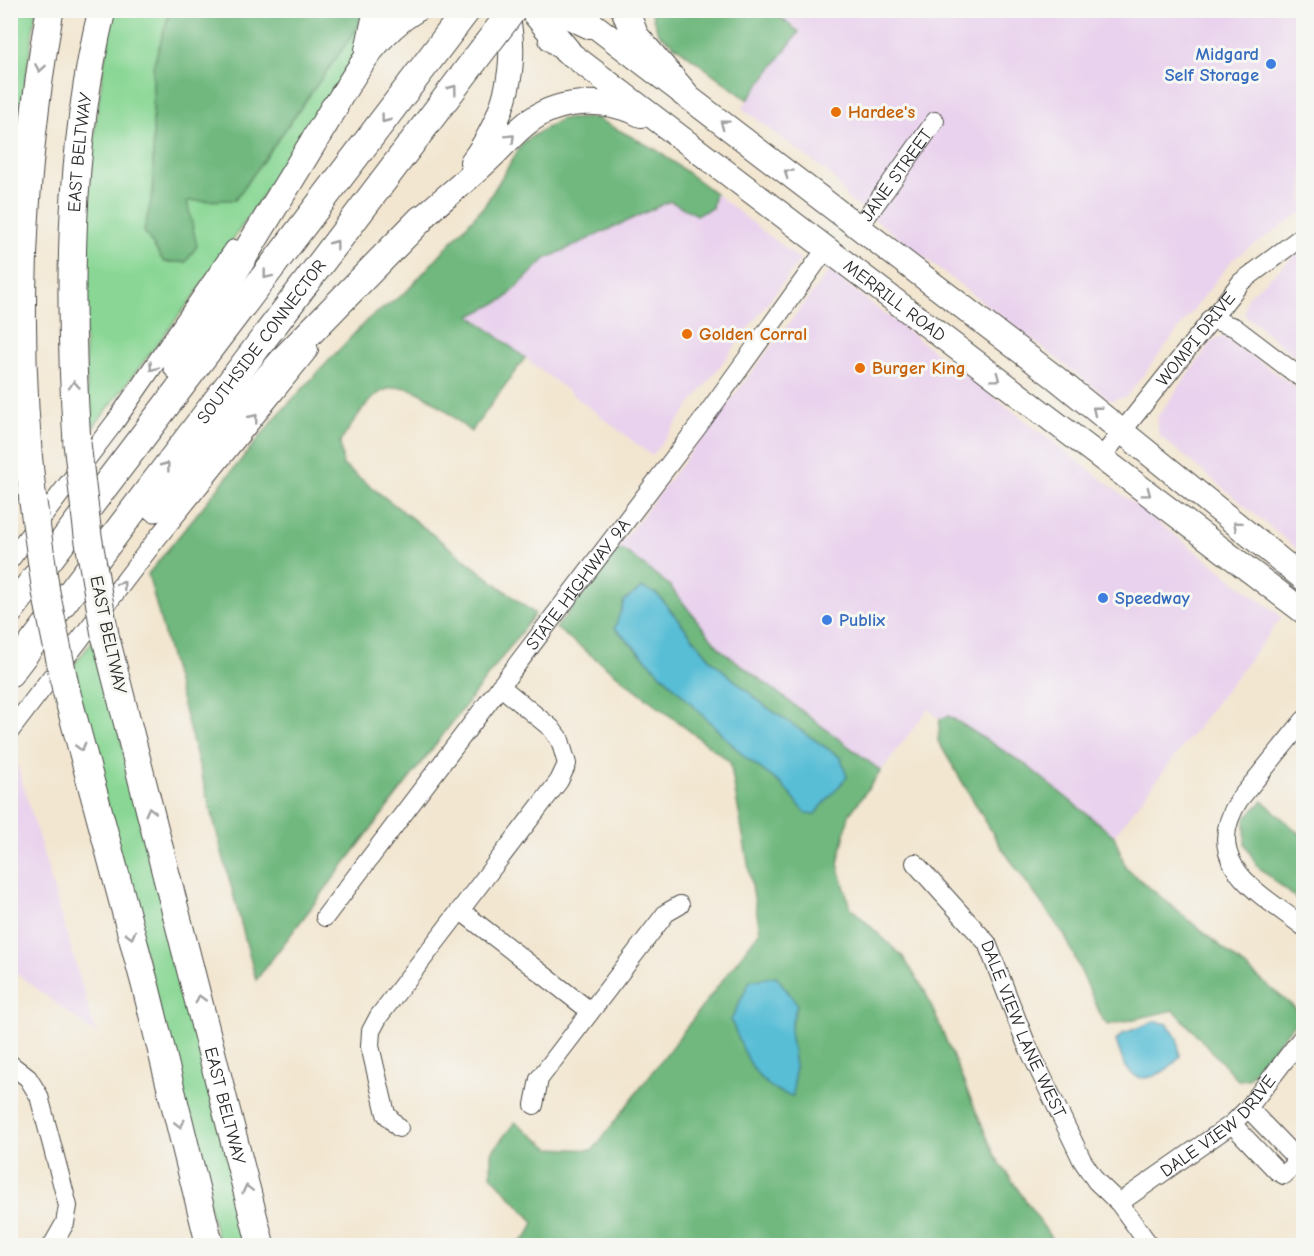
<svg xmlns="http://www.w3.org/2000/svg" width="1314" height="1256" font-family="'Comic Neue',sans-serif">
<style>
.built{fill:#e9d2ed}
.green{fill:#8ad795;stroke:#5a8160;stroke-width:1.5}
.forest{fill:#6fb87e;stroke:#4d7254;stroke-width:1.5;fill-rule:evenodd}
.water{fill:#58bed6;stroke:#427480;stroke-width:1.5}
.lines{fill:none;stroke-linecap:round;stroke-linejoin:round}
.minor-casing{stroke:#494744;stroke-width:20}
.major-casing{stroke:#494744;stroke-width:26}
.highway-casing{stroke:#494744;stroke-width:29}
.minor{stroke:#fff;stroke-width:18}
.major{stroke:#fff;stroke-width:24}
.highway{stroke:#fff;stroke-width:27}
.highway-bridge-casing{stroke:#494744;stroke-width:29;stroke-linecap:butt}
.highway-bridge{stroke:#fff;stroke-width:27}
.oneway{stroke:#a0a0a0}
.shop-dot{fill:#3f7fe0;stroke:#f6f6f2;stroke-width:2}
.food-dot{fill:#e8710a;stroke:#f6f6f2;stroke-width:2}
.labels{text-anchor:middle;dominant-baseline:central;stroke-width:6;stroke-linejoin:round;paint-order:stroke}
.shop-label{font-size:18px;font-weight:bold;fill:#366cbe;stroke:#f6f6f2;text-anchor:start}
.food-label{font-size:18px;font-weight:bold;fill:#c56008;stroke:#f6f6f2;text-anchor:start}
.street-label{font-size:18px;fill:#2b2b2b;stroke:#f6f6f2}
</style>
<rect width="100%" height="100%" fill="#f6f6f2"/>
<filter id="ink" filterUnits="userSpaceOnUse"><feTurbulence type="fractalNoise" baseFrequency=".0167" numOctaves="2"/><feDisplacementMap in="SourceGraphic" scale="12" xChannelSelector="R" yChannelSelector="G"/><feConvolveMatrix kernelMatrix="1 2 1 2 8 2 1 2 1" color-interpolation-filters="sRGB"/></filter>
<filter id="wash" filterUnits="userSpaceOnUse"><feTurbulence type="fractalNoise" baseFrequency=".008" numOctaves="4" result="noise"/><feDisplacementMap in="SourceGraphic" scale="24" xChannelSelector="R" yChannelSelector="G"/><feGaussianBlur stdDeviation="1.35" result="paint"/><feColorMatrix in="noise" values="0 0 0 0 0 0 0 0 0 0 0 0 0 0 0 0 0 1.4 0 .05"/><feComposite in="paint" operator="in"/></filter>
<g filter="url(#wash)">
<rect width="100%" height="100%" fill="#f2e6d0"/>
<path class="built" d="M772,11H1303V212L1233,259L1126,397L1111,400L848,199L830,174L742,108L798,32Z
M715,193L800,260L652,456L471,316L505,299L545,259L670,201L712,208Z
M1303,249V363L1244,314L1247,297Z
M829,271L1282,617L1114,836L1026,765L950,716L940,719L928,709L881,771L720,649L669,585L625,551L616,550Z
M1224,337L1303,392V554L1160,436L1157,426L1158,416L1210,344L1217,338Z
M13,750L96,1034L11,969Z"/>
<path class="green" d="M11,11H36L19,124L11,263Z
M113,11H170L153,67V192L144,231L164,262H186V201L235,200L358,27L361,11H369L359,51L330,97L195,295L89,433C87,385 83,335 84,287C86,195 96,101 113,11Z
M95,638L252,1245H219L72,667Z"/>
<path class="forest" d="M170,11H361L358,27L235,200L187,201L197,246L186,262H164L144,231L153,192V67Z
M651,11H772L799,32L748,100L658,33Z
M596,118L658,151L715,193L712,208L697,215L670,201L545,259L505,299L471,316L525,358L471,432C447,413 411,371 378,394C363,404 351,427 340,442L343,465L535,614L256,980L148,574L276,417L368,319L405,293L485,205L523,142L561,119Z
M616,550L625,551L669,585L720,649L881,771L849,815L838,864L850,907L903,957L925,991L995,1156L1056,1245H512C525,1241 530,1235 534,1222L491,1175V1153L515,1122L550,1148L593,1150L760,931L730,762L556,628ZM657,594L712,661L765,706L841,758L806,812L781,784L745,757L615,628ZM776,976L797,1004L790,1030Z
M949,716L1026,765L1114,836L1126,868L1296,1009L1297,1020L1248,1079L1238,1080L1174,1010L1108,1025L1103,1020L1065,936L999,844L938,741L940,719Z
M1263,801L1303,837V904L1257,866L1245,844V818Z"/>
<path class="water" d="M642,588L657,594L712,661L765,706L841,758L847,777L815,814L806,813L781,784L745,757L615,628L624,601Z
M776,976L797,1004L790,1030L795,1066L793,1096C755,1089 744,1052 731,1020L750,981Z
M1155,1021L1168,1024L1177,1038L1180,1056C1171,1069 1145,1087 1130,1072C1122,1064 1120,1051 1116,1041L1122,1034Z"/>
</g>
<g filter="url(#ink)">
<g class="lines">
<g class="minor-casing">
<g id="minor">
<path id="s1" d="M859,227L935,121"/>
<path d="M1210,319L1234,327L1304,380"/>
<path id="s2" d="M1101,458L1241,282L1304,235"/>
<path d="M10,560L115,422L234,249"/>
<path d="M1304,720L1239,800C1199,864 1260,893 1304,927"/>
<path d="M10,731L158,537L309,350"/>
<path id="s3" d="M915,863L987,943L1026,1043L1082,1160L1096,1181L1119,1203L1150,1246"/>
<path d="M461,911L590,1011"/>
<path id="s4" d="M325,917L699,425L826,249"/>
<path d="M10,1064L28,1078L39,1096L68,1206L65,1223L52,1246"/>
<path d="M534,1105L539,1079L666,913L680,905"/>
<path d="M1232,1124L1277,1171L1284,1175L1296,1164L1294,1156L1248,1108"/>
<path d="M399,1128L386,1114L370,1046L371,1031L379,1016L559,781L567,764L560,740L551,728L500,686"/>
<path id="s5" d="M1119,1203L1232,1124L1248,1108L1304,1035"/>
</g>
</g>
<g class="major-casing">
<g id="major">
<path d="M554,10L588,26"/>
<path d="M574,10L1056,378L1304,579"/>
<path id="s6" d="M551,39L1304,612"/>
<path d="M367,50L376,10"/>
<path d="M334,108C357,70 377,34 416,10"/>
<path d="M472,162C505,118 520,64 506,10"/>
<path d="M421,219C442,199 464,183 484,164C500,150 514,132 531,120C562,98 608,98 641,115"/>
</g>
</g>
<g class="highway-casing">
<g id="highway">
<path d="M533,10L567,51"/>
<path d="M625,10L635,36L684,93"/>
<path d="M177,366L334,108"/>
<path id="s7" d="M77,443C68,300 68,151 102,10"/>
<path d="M33,502C14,335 21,176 50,10"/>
<path d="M155,508L286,357L421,219"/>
<path d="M10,611L467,10"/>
<path id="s8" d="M105,635L261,1246"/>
<path id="s9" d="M10,673L487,44"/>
<path d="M66,690L146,988L210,1246"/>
</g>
</g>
<use href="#minor" class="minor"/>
<use href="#major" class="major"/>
<use href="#highway" class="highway"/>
<g class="highway-bridge-casing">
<path id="highway-bridge" d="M487,44L513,10
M77,443L88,536L105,635
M33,502L46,592L66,690"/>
</g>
<use href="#highway-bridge" class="highway-bridge"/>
</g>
<defs><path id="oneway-chevron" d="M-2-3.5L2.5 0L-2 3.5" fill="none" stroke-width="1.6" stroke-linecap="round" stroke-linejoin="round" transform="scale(1.5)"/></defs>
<g class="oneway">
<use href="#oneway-chevron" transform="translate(40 68) rotate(99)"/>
<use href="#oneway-chevron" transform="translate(453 89) rotate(-53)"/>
<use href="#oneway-chevron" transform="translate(385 119) rotate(127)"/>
<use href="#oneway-chevron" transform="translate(724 124) rotate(-143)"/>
<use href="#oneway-chevron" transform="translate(511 138) rotate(-44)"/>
<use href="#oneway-chevron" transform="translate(788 173) rotate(-143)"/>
<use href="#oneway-chevron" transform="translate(335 244) rotate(-53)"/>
<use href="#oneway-chevron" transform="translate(267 275) rotate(128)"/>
<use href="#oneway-chevron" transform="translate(153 367) rotate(125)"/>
<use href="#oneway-chevron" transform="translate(996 378) rotate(37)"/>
<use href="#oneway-chevron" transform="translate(74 385) rotate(-94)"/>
<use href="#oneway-chevron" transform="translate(1096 410) rotate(-141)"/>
<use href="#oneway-chevron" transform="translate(254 418) rotate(-51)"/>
<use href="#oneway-chevron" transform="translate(166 466) rotate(-53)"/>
<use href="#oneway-chevron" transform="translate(1147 493) rotate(37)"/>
<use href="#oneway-chevron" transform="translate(1237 525) rotate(-140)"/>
<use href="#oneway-chevron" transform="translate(122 585) rotate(-53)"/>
<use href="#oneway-chevron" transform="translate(81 747) rotate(75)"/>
<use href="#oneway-chevron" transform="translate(150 811) rotate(-104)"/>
<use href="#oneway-chevron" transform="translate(131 935) rotate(75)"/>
<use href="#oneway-chevron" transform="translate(200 999) rotate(-105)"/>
<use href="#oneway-chevron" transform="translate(180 1124) rotate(76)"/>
<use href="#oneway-chevron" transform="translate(247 1189) rotate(-104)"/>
</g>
</g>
<g class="shop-dot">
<circle cx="1271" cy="64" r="6"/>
<circle cx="1103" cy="598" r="6"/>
<circle cx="827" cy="620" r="6"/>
</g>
<g class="food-dot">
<circle cx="836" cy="112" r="6"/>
<circle cx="687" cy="334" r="6"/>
<circle cx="860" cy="368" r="6"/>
</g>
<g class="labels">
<g class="shop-label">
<text x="1259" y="54" text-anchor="end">Midgard<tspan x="1259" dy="21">Self Storage</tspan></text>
<text x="1115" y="598">Speedway</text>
<text x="839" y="620">Publix</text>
</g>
<g class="food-label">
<text x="848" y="112">Hardee's</text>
<text x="699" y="334">Golden Corral</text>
<text x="872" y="368">Burger King</text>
</g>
<g class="street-label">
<text stroke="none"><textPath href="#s7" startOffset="291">EAST BELTWAY</textPath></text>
<text stroke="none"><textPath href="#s1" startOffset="64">JANE STREET</textPath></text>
<text stroke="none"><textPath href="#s6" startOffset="432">MERRILL ROAD</textPath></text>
<text stroke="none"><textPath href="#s2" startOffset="152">WOMPI DRIVE</textPath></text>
<text stroke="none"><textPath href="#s9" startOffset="416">SOUTHSIDE CONNECTOR</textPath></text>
<text stroke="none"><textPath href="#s4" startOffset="418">STATE HIGHWAY 9A</textPath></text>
<text transform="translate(108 635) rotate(78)">EAST BELTWAY</text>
<text stroke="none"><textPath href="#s3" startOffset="201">DALE VIEW LANE WEST</textPath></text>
<text stroke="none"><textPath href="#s8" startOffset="486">EAST BELTWAY</textPath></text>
<text stroke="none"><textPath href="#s5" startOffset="126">DALE VIEW DRIVE</textPath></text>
</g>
</g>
<rect width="1314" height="1256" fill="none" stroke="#f6f6f2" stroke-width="36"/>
</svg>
